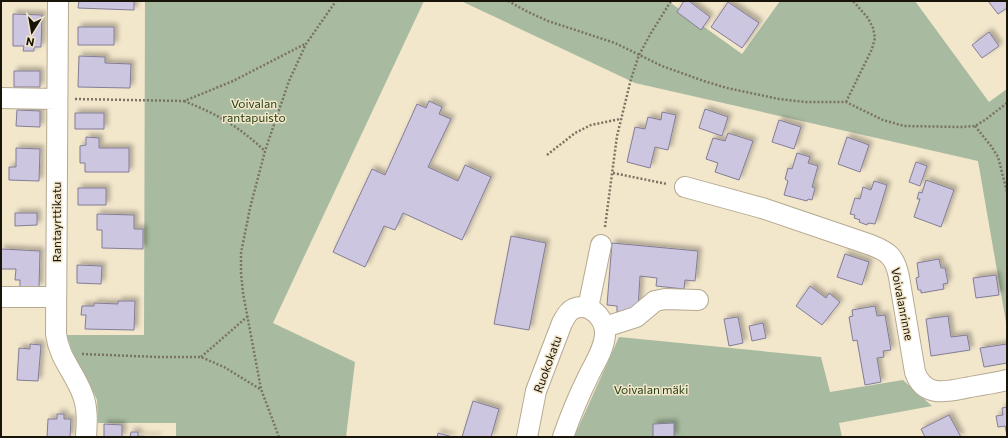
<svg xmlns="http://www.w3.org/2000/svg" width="1008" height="438" font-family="Commissioner,sans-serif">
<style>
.green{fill:#a8bba0}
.building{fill:#ccc6e1;stroke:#837d96;filter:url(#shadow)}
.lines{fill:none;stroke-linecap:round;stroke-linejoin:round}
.minor-casing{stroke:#b5a990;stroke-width:22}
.path{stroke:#7a7361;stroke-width:2.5;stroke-dasharray:2 2;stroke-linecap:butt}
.minor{stroke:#fff;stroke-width:20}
.labels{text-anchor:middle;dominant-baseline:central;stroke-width:3;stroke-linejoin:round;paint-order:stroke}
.park-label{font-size:12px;fill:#1f3c0d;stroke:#f2e6cb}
.street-label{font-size:12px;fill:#18140a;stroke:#f2e6cb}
</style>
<defs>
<filter id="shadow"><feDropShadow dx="3.5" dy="-3.5" stdDeviation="2" flood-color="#0004"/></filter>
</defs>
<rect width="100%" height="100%" fill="#f2e6cb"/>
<path class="green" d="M145,1H424L273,323L355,362L346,437H176V423H98L97,400L87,379L74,359L67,335H144Z
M461,1H668L742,54L780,1H915L989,102L1007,89V328L978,161L635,83Z
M619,337L821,357L830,392L903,380L932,406L839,423L842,437H574Z"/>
<path class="building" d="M79,1H134V10L78,8Z
M684,1H689L710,17L701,30L677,12Z
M988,1H1007V8L998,14Z
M728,2L759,23L742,48L711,27Z
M13,14L42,15L41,47H34V51H23L24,46H13Z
M78,27H114V45H78Z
M989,32L999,46L982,58L972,45Z
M79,56L105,57V63L131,64L130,88L78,87Z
M14,71H40V87H14Z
M429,101L442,107L439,114L451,119L428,167L458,181L465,165L491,177L462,240L403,213L395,230L384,226L365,267L333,252L372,169L385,175L417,104L426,108Z
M705,109L728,117L722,136L699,128Z
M17,110L40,111V127L16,126Z
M662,112L676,115L668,150L655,147L650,168L627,162L635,127L645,129L648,117L661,120Z
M75,113H104V129H75Z
M779,120L801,127L794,149L772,142Z
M728,133L753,141L739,180L715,172L718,163L706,159L713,138L725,141Z
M86,137L99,138V148H129V172H85V163H80V146L86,145Z
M847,137L869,145L860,172L838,164Z
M16,148L40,149L39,181L9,180V167H16Z
M797,153L810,157L808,163L818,166L812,187L815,188L812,200L808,199L807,201L784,195L788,181L785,179L788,168L792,169Z
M916,162L927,166L920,186L909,182Z
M926,180L954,190L941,227L914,217L920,199H917L919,192L922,193Z
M874,181L887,185L875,224L868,223L867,225L859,222L860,220L854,218L855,215L850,214L855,198L860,199L863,187L871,190Z
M78,188H106V205H78Z
M15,213H37V225L15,226Z
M97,214L134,215V229H143V249L102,248V230H97Z
M511,236L546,243L529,330L494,324Z
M612,243L698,251L695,281L685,280L684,289L656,286L657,278L640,276L638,308L632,314L617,312V306L607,305Z
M1,249L40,251L39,287H20V280H15L16,269H1Z
M845,254L869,262L862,285L837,277Z
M939,259L941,268H945L948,283L943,284L944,289L921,293V290H918L916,278L919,277L917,263Z
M77,265L102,266L101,284L77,283Z
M996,275L999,295L976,298L973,278Z
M810,286L826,298L829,293L840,302L822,325L796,306Z
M118,301H135L134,330L85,329L86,315H81L82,306H94V303L118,304Z
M875,306L877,316L885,315L891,350L883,351L884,357L877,358L881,382L865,385L857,340L853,341L849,317L853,316L852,310Z
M948,316L951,337L967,335L970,350L931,356L926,319Z
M738,317L743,343L729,346L724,319Z
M763,323L766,338L752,341L749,326Z
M30,344L41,345L38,381L17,380L19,348L30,349Z
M1007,344V363L984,367L980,348Z
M473,401L499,409L491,437H462Z
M1007,407V435L1005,426L998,427L996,416L1003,415L1002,408Z
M57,414H64V419H71L70,437H47L48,419H57Z
M949,415L961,437H925L921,429Z
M674,423V437H653V424Z
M104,424L122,425V437H104Z
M131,432H138V436L158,437H130Z
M438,433L453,437H437Z"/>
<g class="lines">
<g class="minor-casing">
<path id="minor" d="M58,1L56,334C59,358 74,372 82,393C88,407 87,422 86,437
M1,98L57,99
M685,187L762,208L871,245C889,252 895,257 899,277L915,372C924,399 949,391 970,387C983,385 995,383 1007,380
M1,297H56
M588,308L601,245
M605,327L636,317L655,301L665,299L698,300
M527,437L536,391L562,323C565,318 567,312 573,309C590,301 606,319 605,335C604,350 594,364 588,377C578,397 570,417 563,437"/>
</g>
<path class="path" d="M508,1L528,12L548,21L615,43L662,66L704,81L727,88L779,99L805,102H846L883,120L904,126L961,127L975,126L985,120L1007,103
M75,99L184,101L233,81L305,44
M184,101C219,115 238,126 265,151
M846,102L872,49L875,38L873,28L868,18L853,1
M975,126L991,146L998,157L1007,192
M547,155L575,133L591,125L620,119
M613,173L667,184
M605,227L617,136L631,79L639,55L651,33L671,1
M82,354L158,357H201L224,367L260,389
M201,357L248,316
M279,437L261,389L243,293L241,273V253L250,208L265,151L289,81L306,44L336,1"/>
<use href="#minor" class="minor"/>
</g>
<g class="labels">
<g class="park-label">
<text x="254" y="103">Voivalan<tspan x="254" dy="14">rantapuisto</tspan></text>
<text x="651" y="389">Voivalan mäki</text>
</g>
<g class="street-label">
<text transform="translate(56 222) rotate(-90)">Rantayrttikatu</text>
<text transform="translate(903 304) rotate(79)">Voivalanrinne</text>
<text transform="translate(547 364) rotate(-70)">Ruokokatu</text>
</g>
</g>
<rect width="1008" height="438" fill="none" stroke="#18140a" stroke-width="4"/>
<g transform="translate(32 32) rotate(191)" stroke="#f2e6cb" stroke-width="3" paint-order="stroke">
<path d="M0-3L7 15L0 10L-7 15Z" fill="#18140a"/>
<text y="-6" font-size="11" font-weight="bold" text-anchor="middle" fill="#18140a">N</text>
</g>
</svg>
